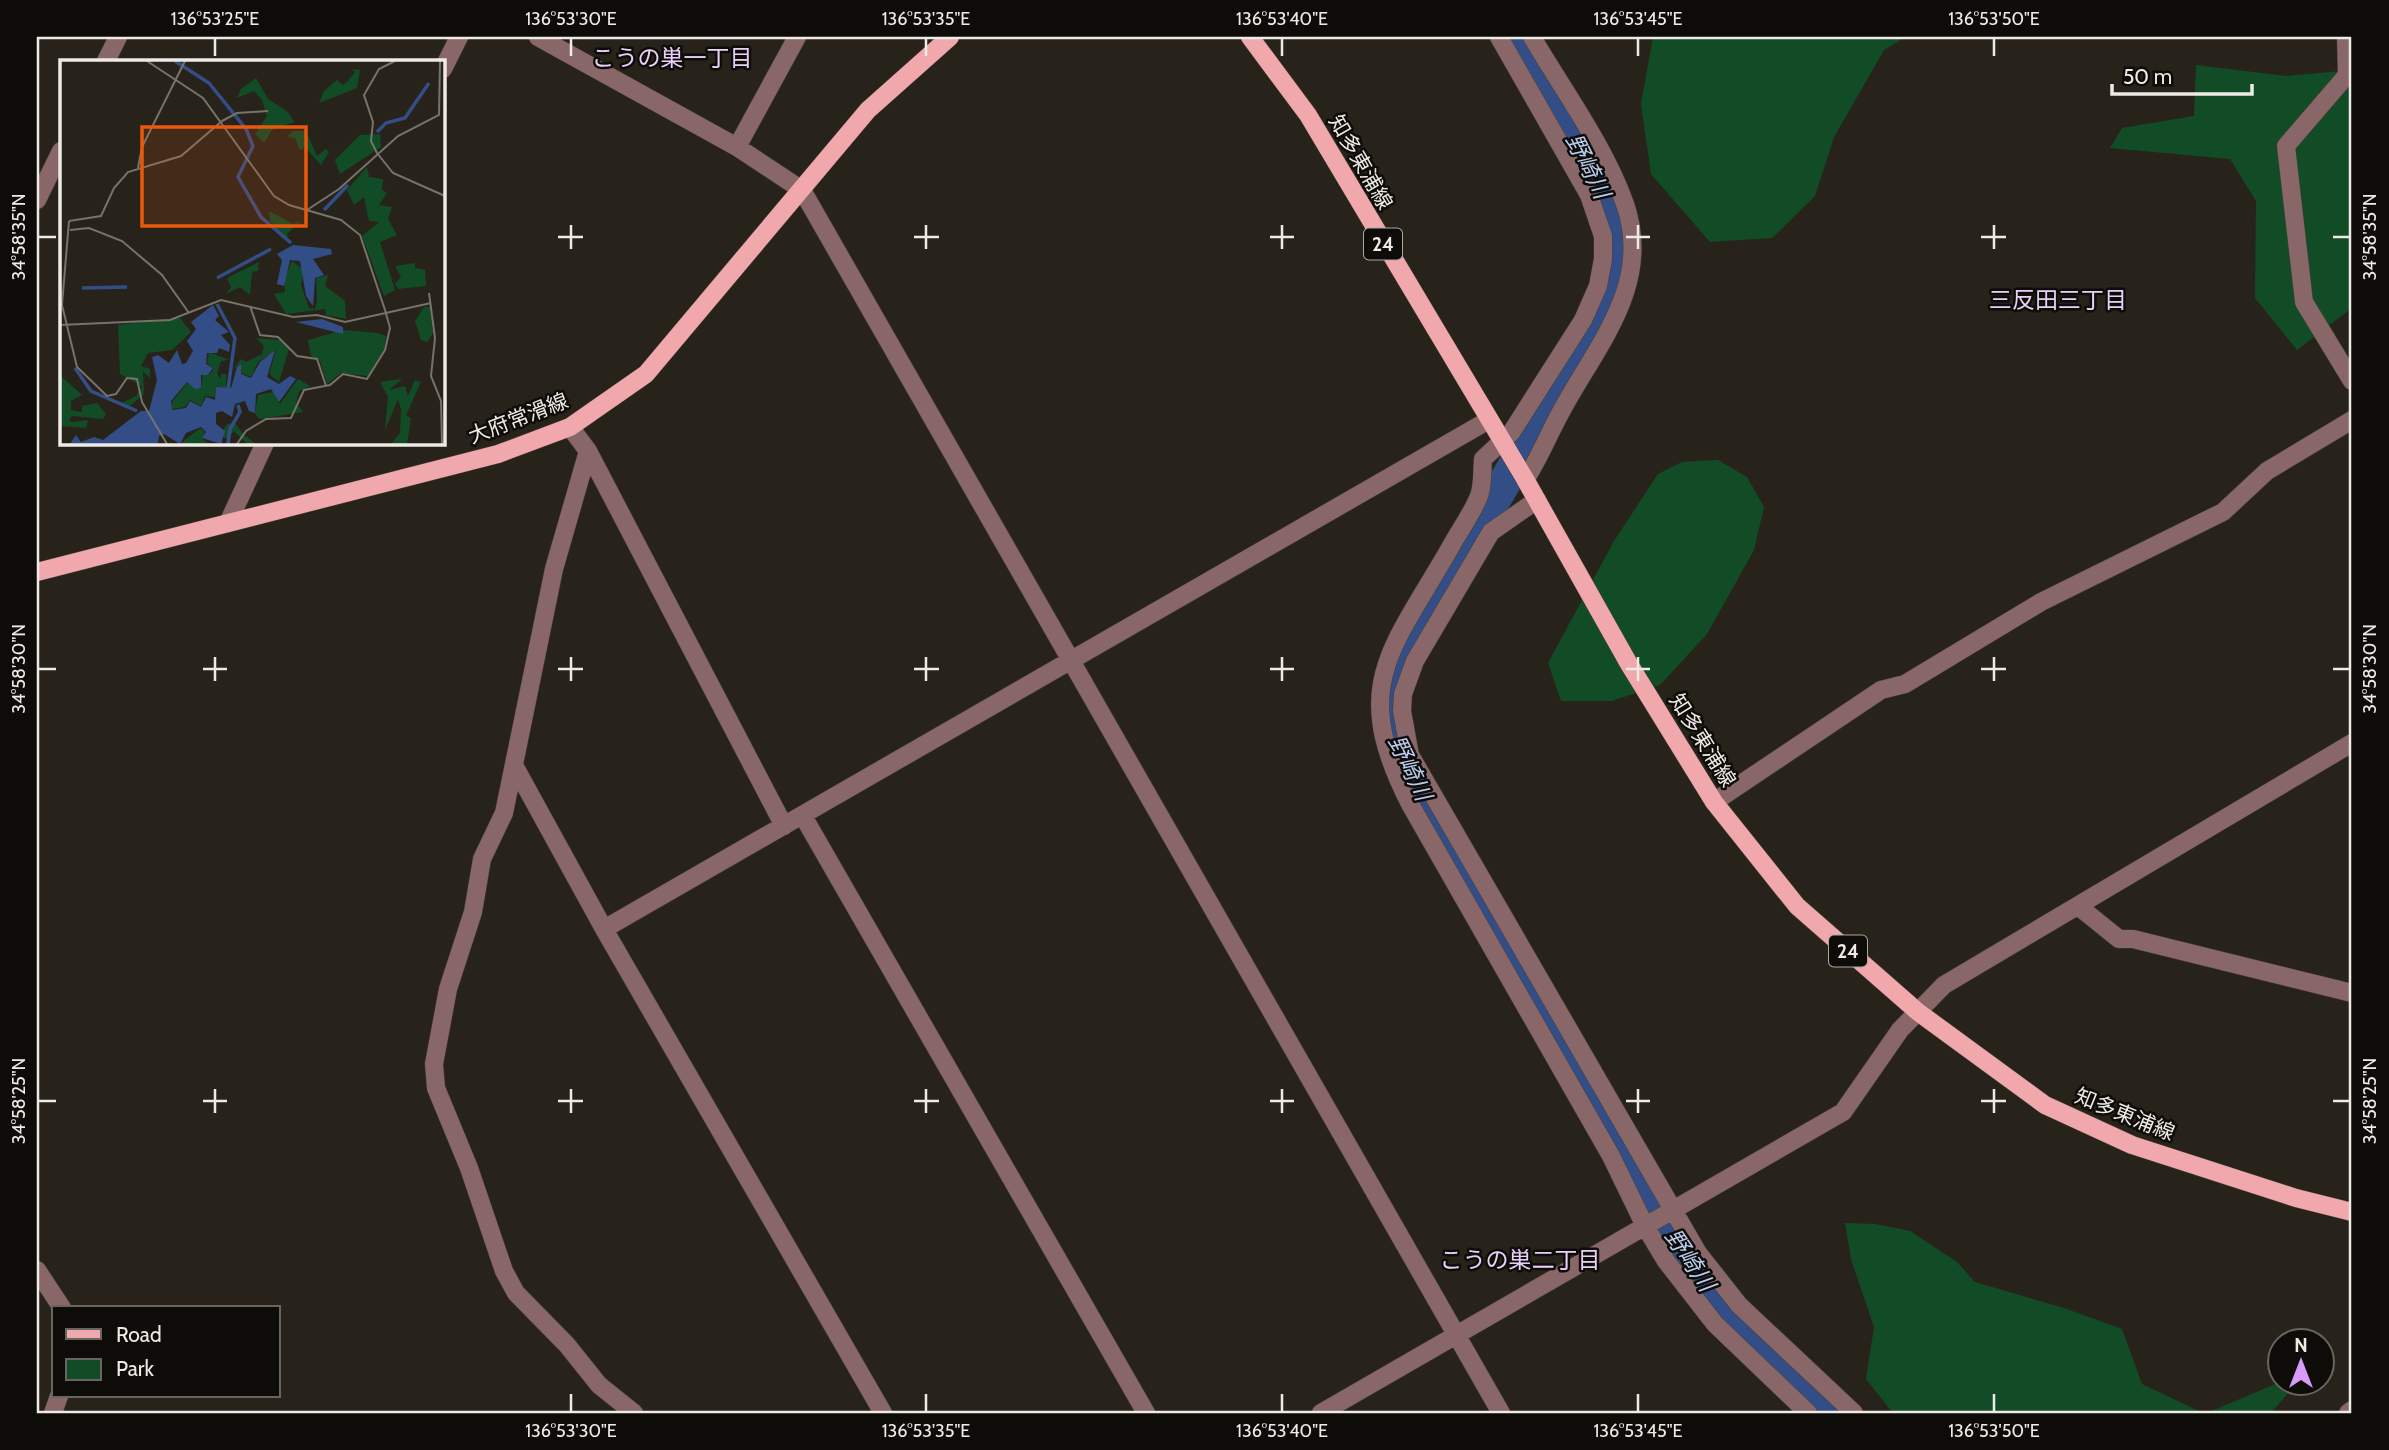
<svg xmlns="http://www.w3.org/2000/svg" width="2389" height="1450" font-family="Cabin,'Noto Sans JP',sans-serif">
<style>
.green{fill:#124c27}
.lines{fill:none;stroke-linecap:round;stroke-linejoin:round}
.river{stroke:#334e87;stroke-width:33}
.minor-casing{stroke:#433f37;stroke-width:19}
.major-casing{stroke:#433f37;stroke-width:19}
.minor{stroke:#896668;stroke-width:18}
.major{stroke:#f0a8ad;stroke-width:18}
.ticks{fill:none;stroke:#eeebe6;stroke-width:2.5}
.labels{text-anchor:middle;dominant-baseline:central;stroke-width:5;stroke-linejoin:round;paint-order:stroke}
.shield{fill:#0e0c09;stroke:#aba8a4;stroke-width:2}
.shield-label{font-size:19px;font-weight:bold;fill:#eeebe6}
.street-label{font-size:21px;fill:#eeebe6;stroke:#0e0c09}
.neighbourhood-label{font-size:23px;fill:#e9d0f8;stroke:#0e0c09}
.water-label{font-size:23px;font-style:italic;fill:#baccef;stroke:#0e0c09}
.inset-river{fill:none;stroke:#334e87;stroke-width:3.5}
.inset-road{fill:none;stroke:#77736c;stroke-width:2}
.view{fill:#e8590c;fill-opacity:0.15;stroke:#e8590c;stroke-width:3.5}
.inset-edge{fill:none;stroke:#eeebe6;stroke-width:3.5}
.neatline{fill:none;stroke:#eeebe6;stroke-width:2.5}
.ticks-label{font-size:18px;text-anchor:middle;fill:#eeebe6}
</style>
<rect width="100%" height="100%" fill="#27231b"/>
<path class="green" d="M1653,37H1906L1884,50L1834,137L1815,196L1772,238L1710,242L1651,174L1641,104Z
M2196,65L2286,76L2352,70V308L2297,350L2255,298L2256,201L2230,159L2110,148L2122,128L2194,116Z
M1718,460L1747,477L1764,507L1754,550L1707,634L1660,685L1612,701H1561L1548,663L1614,541L1658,474L1682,462Z
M1845,1223L1875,1224L1910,1231L1957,1262L1975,1282L2064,1308L2122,1329L2142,1384L2203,1413H1893L1866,1379L1874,1327L1851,1259Z
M2280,1382L2296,1384L2271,1413H2207Z"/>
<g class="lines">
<path class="river" d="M1516,37C1534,68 1551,99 1569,129C1606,194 1634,239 1603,314L1403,656C1385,701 1384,725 1404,769L1685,1259L1731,1319L1834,1413"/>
<g class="minor-casing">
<path id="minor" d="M538,37L737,147L802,190L1501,1413
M1499,37L1589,195L1603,236V259L1598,286L1583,320L1511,433L1483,459C1482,470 1483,486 1479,496C1472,514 1459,531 1450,548C1391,651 1349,685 1410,804L1611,1156L1645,1226L1666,1261L1715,1324L1808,1413
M2346,37L2347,75L2286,146L2304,302L2352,381
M106,61L118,37
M443,69L459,37
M737,147L797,37
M37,200L61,151
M570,427L588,451L784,826
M588,451L554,569L504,813L482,859L473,912L448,989L434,1064L436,1088L469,1168L504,1271L516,1293L567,1345L599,1385L634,1413
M1525,480C1540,457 1549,433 1562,410C1597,345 1653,284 1625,204C1604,145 1563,90 1532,37
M1537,500L1491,532L1415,661L1403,694L1402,711L1410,755L1698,1253L1739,1305L1854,1413
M228,523L265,443
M515,767L604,929L883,1413
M1714,802L1881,690L1905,684L2041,602L2223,512L2267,471L2352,420
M803,816L1146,1413
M2078,906L2119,939H2133L2352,993
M604,929L1487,421
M37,1270L62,1308
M53,1413L59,1396
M1321,1413L1843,1112L1900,1030L1944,985L2352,743
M2348,1413L2352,1410"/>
</g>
<g class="major-casing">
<path id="major" d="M1250,37L1308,115L1525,479L1629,664L1714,802L1797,906L1918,1012L2045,1105L2132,1145L2296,1198L2352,1212
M37,572L498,454L570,427L646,374L868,110L950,37"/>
</g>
<use href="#minor" class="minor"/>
<use href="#major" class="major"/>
</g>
<path class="ticks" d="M215,38V56M571,38V56M926,38V56M1282,38V56M1638,38V56M1994,38V56M571,225V249M926,225V249M1282,225V249M1638,225V249M1994,225V249M38,237H56M558,237H583M914,237H939M1270,237H1294M1626,237H1650M1981,237H2006M2333,237H2350M215,657V681M571,657V681M926,657V681M1282,657V681M1638,657V681M1994,657V681M38,669H56M203,669H227M558,669H583M914,669H939M1270,669H1294M1626,669H1650M1981,669H2006M2333,669H2350M215,1089V1113M571,1089V1113M926,1089V1113M1282,1089V1113M1638,1089V1113M1994,1089V1113M38,1101H56M203,1101H227M558,1101H583M914,1101H939M1270,1101H1294M1626,1101H1650M1981,1101H2006M2333,1101H2350M571,1394V1412M926,1394V1412M1282,1394V1412M1638,1394V1412M1994,1394V1412"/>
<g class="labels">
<g class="shield">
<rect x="1364" y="228.5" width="38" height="31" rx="5"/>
<rect x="1829" y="935.5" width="38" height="31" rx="5"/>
</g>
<g class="shield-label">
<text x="1383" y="244">24</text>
<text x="1848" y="951">24</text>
</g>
<g class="street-label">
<text transform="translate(1361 162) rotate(60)">知多東浦線</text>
<text transform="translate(518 418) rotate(-21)">大府常滑線</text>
<text transform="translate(1703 740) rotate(58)">知多東浦線</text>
<text transform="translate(2125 1114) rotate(22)">知多東浦線</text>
</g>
<g class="neighbourhood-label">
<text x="672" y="58">こうの巣一丁目</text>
<text x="2058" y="300">三反田三丁目</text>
<text x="1520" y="1260">こうの巣二丁目</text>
</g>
<g class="water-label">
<text transform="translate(1588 166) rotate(63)">野崎川</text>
<text transform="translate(1410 768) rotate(64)">野崎川</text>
<text transform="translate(1690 1260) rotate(56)">野崎川</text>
</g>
</g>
<g transform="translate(60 60)">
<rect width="385" height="385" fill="#27231b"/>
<path d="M292,9L300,10L297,28L259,43L264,31L277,20L283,25L287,22L295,12ZM196,18L208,39L228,52L234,62L212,70L204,83L195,74L207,56L202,40L194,31L177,38L181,29ZM233,71H246L257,96L266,89L269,92L261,105L245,87L240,91L235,78L227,77ZM300,75L320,74L321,87L280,114L275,100ZM307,107L309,117L323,119L322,130L327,133L319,145L332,147L328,159L337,175L320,182L335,230L324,236L302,176L319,162L309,161L304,137L294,145L287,130ZM209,151L233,164L241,161L227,174L229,183L210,161ZM232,201L244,210L241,225L249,248L255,249L257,241L256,218L268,215L265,226L285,241L286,259L266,255L265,249L226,254L214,234L225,232L224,219ZM199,202L198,211L192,212L190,235L180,227L166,234L171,227L167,218ZM355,203V208L365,210L366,226L338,229L335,224L341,217L335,206ZM364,247H370L373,273L367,282L361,280L355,261ZM120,258L131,272L112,290L88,293L81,306L90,309V318L83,311L84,334L70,346L78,350L60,344L76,336L82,326L60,314L58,265ZM283,270L318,273L326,276L324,289L308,316L281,313L267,324L260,301L251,296L248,280ZM196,278L219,280L229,289L219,322L209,314L216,290L198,302L191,317L181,313V304L173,309L181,299L186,302L202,294L204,286ZM149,292L169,300L161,301L157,314L161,319V314H166V329L156,326L155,337L145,336L141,346L130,340L125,347L112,349V342L127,323L141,329L143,313L149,315L154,309L147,303ZM0,315L22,335L11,341V350L22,352V346L37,343L46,354L43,359L12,356L9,361L13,362L28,360L26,368L0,366ZM238,319L250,326L239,331L236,343L243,352L200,359L195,354L198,335L213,332L220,344ZM342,319L329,330L345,326L348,336L355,320L361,322L346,355L351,358L347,384H331L340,373L341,350L338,339L325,370L328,337L320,322ZM174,362L184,375L196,384H187L174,371L167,379L161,376L166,365ZM140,368L145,372L142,379L150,384H120Z" fill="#124c27"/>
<path d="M233,185L271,189L272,194L253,199L264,215L255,218L253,246L246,236L240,201L230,200L224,226L217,224L222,200L217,194ZM153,245L159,256L155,260L169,272L161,275L170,285L169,292L159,288L157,293H147L146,304L153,308L148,315H141V328L135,329L127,322L111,341L112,350L126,348L130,341L141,347L146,337L155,340L156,327L171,328L177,307L181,304V314L191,318L200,302L215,290L207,317L219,324L230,316L236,319L219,342L211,329L196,334L195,353L189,351L185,341L175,344L172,357L162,351L156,353V364L165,371L161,384L142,378L146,372L141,367L126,373L120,384L104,374L99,376L98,384H10L16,375L21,382L34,377L43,380L81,351H89L97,320L92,297L98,295L109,303L117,290L122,304L126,303L133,291L127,281L136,269L131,262ZM262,259L283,267V274L236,262Z" fill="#334e87"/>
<path class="inset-river" d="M115,1L149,23L186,69L193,86L178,117L201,157L231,183M317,72L326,63L345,58L369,23M264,150L288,125M157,218L211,189M22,228L67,227M157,244L175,278L168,329M15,308L31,331L77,351M168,384L170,369L180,352L178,345"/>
<path class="inset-road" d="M87,1L143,38L214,136L229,145L281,160L300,175L325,250M162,61L177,53L208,51M317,93L311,81L313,62L304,35L319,9L335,1M317,93L333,113L385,136M78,108L82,87L125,1M247,150L279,129L338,76L379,55L380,1M9,161L2,245L17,307L47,336L56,334L67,318L77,319L82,342L107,384M9,161L41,156L54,128L68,112L121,96L162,61M10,170L29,168L62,181L102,215L129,253M369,233L375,278L371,316L381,341L382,384M190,246L200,275L218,277L237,296L257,299L266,326M0,265L110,260L161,240L233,257L257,255L285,262L371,243M177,384L186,371L206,359L231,358L244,330L270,325L283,314L307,319L325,290L330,268L325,250"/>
<path class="view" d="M82,67H246V166H82Z"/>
<rect width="385" height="385" class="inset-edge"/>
</g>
<rect width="2389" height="1450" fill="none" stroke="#0e0c09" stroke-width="77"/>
<rect x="52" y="1306" width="228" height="91" fill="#0e0c09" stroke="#686561" stroke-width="2"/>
<rect x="66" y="1329" width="35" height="10" fill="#f0a8ad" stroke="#686561" stroke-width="2"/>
<text x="116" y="1342" font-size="21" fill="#eeebe6">Road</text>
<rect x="66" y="1359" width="35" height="21" fill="#124c27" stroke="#686561" stroke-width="2"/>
<text x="116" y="1376" font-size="21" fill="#eeebe6">Park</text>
<g transform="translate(2301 1362)"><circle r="33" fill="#0e0c09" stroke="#686561" stroke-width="2"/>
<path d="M0-5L12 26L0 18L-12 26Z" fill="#d79bf9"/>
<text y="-10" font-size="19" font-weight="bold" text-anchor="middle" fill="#eeebe6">N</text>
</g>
<path d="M2112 84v10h140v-10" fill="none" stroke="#eeebe6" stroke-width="3.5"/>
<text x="2123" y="84" font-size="21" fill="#eeebe6" stroke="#0e0c09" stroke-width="5" paint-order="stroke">50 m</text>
<rect x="38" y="38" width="2312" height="1374" class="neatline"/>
<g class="ticks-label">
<text x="215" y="25">136°53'25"E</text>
<text x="571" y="25">136°53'30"E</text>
<text x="926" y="25">136°53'35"E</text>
<text x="1282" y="25">136°53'40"E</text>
<text x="1638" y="25">136°53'45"E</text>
<text x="1994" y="25">136°53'50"E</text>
<text transform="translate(19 237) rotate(-90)" y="6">34°58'35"N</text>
<text transform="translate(2370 237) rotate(-90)" y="6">34°58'35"N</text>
<text transform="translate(19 669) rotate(-90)" y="6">34°58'30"N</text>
<text transform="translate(2370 669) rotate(-90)" y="6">34°58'30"N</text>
<text transform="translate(19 1101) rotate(-90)" y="6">34°58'25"N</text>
<text transform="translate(2370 1101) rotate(-90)" y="6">34°58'25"N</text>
<text x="571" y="1437">136°53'30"E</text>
<text x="926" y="1437">136°53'35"E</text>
<text x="1282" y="1437">136°53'40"E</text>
<text x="1638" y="1437">136°53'45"E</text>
<text x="1994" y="1437">136°53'50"E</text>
</g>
</svg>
